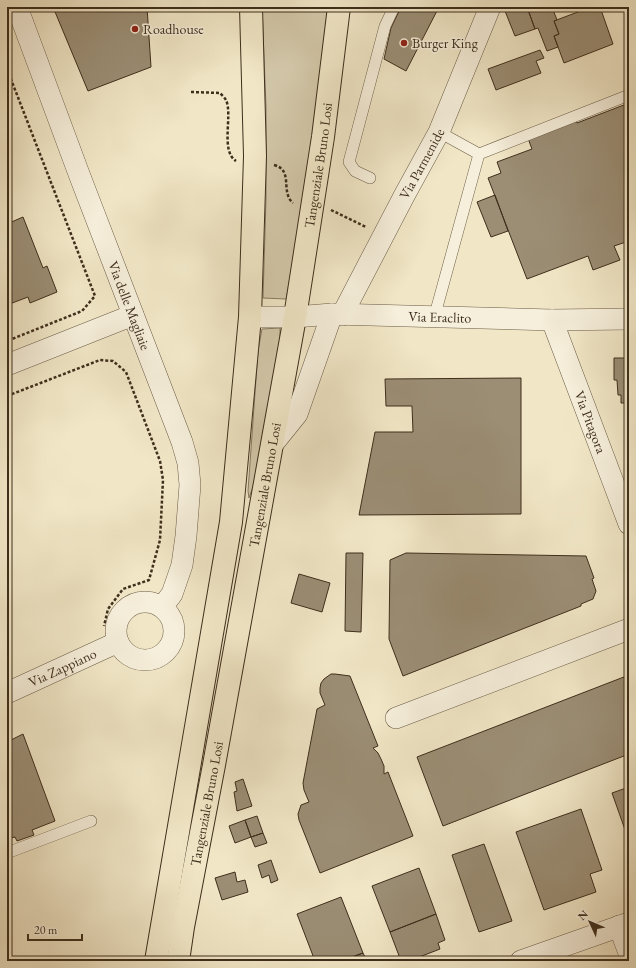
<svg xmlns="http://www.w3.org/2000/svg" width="636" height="968" font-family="'EB Garamond',serif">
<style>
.green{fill:#d3c8aa;stroke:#887b63}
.building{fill:#9b8e75;stroke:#3e2e1c}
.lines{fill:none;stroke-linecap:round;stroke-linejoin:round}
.service-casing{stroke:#6b5c47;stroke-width:12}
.minor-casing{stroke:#6b5c47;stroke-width:22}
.primary-casing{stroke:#3e2e1c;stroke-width:24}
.path{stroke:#3e2e1c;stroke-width:2.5;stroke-dasharray:3 2;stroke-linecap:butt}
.service{stroke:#f6efdb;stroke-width:11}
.minor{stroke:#f6efdb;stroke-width:21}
.primary{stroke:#f1e7c7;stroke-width:22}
.poi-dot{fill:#8f2418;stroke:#f6efdb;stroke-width:1.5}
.labels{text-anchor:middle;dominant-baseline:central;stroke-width:3;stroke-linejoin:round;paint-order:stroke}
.poi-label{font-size:14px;fill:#3e2e1c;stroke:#f6efdb;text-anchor:start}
.street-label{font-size:14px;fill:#3e2e1c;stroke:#f6efdb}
</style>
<rect width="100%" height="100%" fill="#f1e7c7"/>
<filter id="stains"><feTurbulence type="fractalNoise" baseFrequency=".005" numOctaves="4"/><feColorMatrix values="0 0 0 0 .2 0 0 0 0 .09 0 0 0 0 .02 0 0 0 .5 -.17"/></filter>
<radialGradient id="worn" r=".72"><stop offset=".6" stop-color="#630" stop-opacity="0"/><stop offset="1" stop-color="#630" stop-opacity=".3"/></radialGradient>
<path class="green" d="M262,7H330C318,105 305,202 286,299L263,298L266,199V107Z
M280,328V342L254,484L249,498L248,491L258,351L262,329Z"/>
<path class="building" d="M53,7H147L151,67L88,91Z
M401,7H439L406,71L384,59L391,28Z
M516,7H527L535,29L515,36L505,11Z
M527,7H539L540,10L546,7H552L557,20L554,21L559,34L554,36L558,47L547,51L538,28L535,29Z
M591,7H600L613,44L564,63L554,36L559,34L554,21Z
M540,50L544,58L536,61L541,73L496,90L488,69Z
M629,103V241L614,246L620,260L593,270L588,256L527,279L488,178L501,173L497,162L532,149L527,136L575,118L577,123Z
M495,195L508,231L491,237L477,202Z
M23,217L43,268L47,266L57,292L30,303L28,297L7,305V224Z
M614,358H629V424H627V403H621V395H618L617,380H614Z
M521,378V514L359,515L375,432H413L412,406H386L385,379Z
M346,553H363L361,632L345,631Z
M406,553L586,556L594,578L592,579L596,591L593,599L581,604V606L403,676L389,639L390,560Z
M299,574L330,583L322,612L291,603Z
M331,674H335L350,676L378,746L373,748L378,753L381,759L384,766V774L388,772L413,836L320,873L299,820L298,814L301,805L309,802L304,790L303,783L317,709L325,705L320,693V688L321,683L324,679Z
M629,675V754L443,826L417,757Z
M23,734L55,821L32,830L34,835L17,841L15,837L7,839V742Z
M243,779L252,806L237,811L234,792L237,791L235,782Z
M629,787V841L612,793Z
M581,809L602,870L590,874L596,892L544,910L516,832Z
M257,816L263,833L251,837L245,820Z
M245,820L251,837L235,843L229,826Z
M263,833L267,843L255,847L251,837Z
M484,844L512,921L479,932L452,855Z
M271,860L278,880L271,883L269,875L262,878L258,865Z
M419,868L436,914L390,932L372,886Z
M235,872L237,882L245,880L248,892L222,900L215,878Z
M341,897L363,953L341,961H315L297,914Z
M436,914L445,940L438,943L440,949L409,961H401L390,932Z
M363,953L367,961H341Z"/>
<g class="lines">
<g class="service-casing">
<path id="service" d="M439,132L479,154
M370,178L355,171L349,162L385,26L394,7
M434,318L479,154L629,95
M7,853L91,821"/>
</g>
<g class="minor-casing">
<g id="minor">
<path id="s1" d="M17,7L79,174L182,442L188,463L190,485L186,536L182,565L172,594L162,607"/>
<path id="s2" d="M342,315L404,196L439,132L490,7"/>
<path id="s3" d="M250,317H295L332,314L552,320L629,319"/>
<path id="s4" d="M552,320L629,524"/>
<path d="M7,365L133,315"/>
<path d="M272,445L297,414L332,314"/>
<circle cx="145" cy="631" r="29"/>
<path id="s5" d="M7,693L118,642"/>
<path d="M396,718L629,629"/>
<path d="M619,926L629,953"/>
<path d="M521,961L629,923"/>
</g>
</g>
<g class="primary-casing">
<g id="primary">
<path d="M156,961L231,522L250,317L255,156L251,7"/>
<path id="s6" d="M178,961L183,927L214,765L295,317L323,137L339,7"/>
</g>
</g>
<path class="path" d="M7,69L95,296L82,311L7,341
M191,92L220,93C222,95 225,98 226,100C233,115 220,151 236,161
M274,165C294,170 280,192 293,203
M331,210L366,227
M7,396L100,360L113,361L126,372L160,461L163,480L160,540L149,580L123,589L108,609L104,626"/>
<use href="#service" class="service"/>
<use href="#minor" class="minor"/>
<use href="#primary" class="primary"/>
</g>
<g class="poi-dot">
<circle cx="135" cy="29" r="4"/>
<circle cx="404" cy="43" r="4"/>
</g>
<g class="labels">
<g class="poi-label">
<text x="143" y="29">Roadhouse</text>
<text x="412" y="43">Burger King</text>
</g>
<g class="street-label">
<text stroke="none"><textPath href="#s2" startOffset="171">Via Parmenide</textPath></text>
<text stroke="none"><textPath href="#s6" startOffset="808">Tangenziale Bruno Losi</textPath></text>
<text stroke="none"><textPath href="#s1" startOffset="319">Via delle Magliaie</textPath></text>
<text stroke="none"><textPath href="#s3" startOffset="190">Via Eraclito</textPath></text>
<text stroke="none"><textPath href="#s4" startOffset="109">Via Pitagora</textPath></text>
<text stroke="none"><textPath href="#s6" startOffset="484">Tangenziale Bruno Losi</textPath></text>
<text stroke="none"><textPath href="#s5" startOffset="61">Via Zappiano</textPath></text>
<text stroke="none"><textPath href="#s6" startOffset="160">Tangenziale Bruno Losi</textPath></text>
</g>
</g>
<rect width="636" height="968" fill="none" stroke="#f1e7c7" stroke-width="24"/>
<rect x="8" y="8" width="620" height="952" fill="none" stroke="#3e2e1c" stroke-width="2"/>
<rect x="12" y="12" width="612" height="944" fill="none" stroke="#3e2e1c"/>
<g transform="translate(590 922) rotate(314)" stroke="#f6efdb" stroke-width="3" paint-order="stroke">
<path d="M0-3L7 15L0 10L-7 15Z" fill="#3e2e1c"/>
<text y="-6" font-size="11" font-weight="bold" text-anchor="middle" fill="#3e2e1c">N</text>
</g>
<path d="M28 934v6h54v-6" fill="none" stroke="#3e2e1c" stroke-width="2"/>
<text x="34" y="934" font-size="12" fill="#3e2e1c" stroke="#f6efdb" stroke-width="3" paint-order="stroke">20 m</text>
<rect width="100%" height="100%" filter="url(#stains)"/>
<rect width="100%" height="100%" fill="url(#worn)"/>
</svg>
